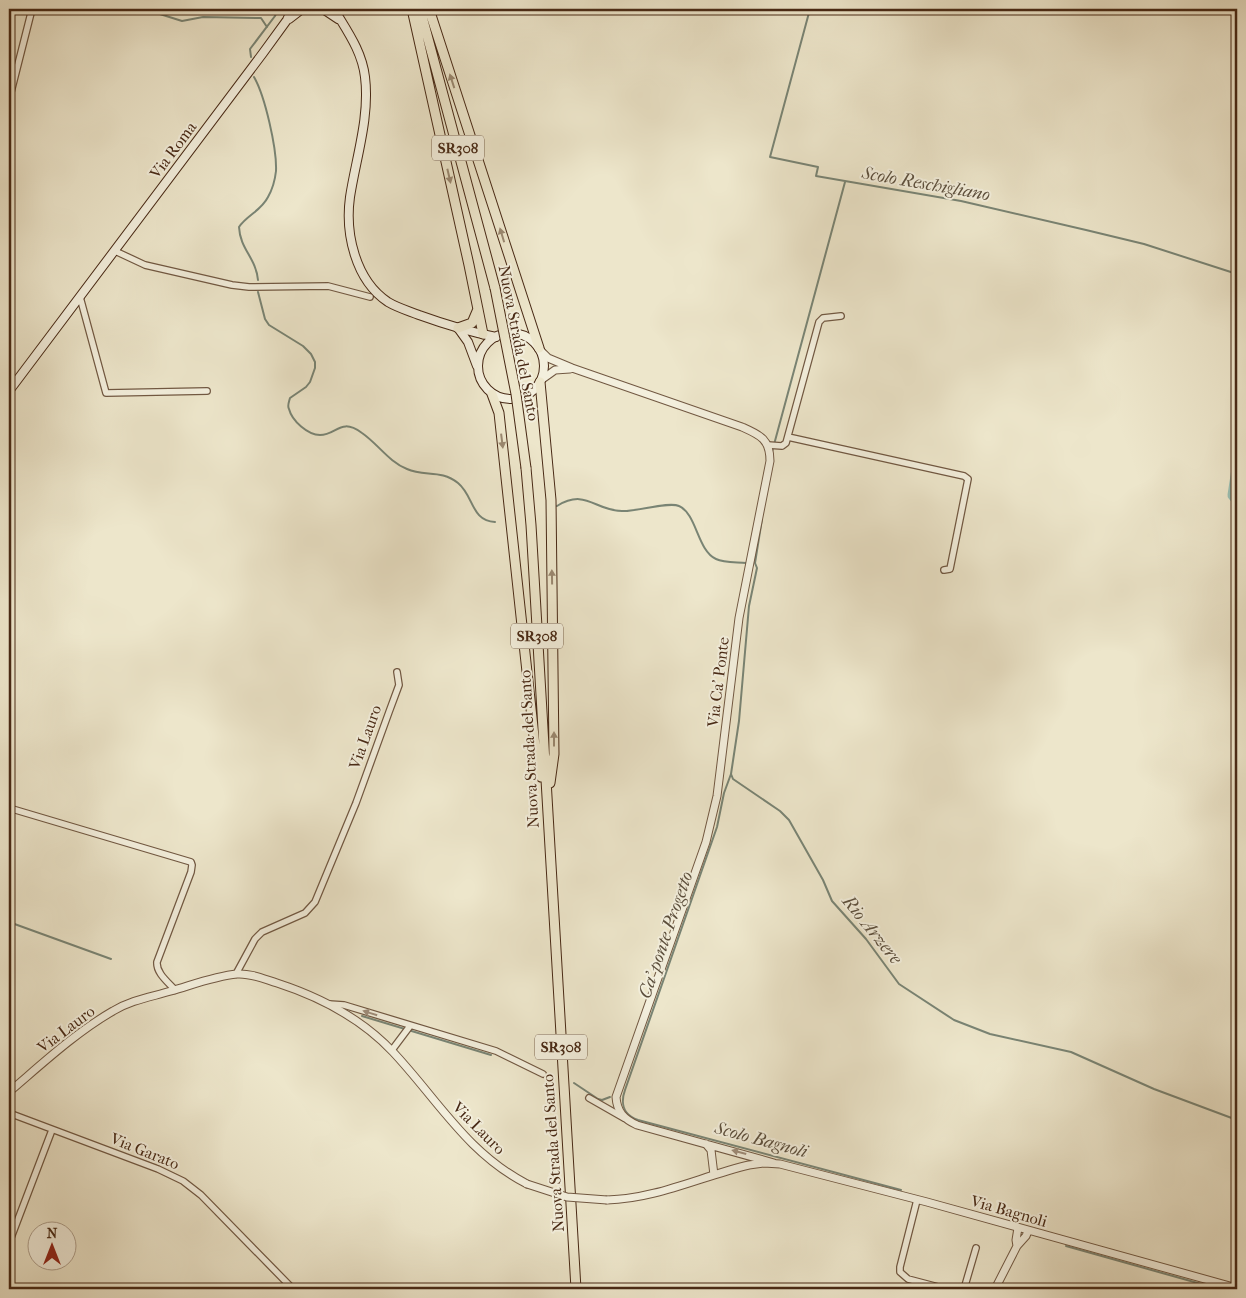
<svg xmlns="http://www.w3.org/2000/svg" width="1246" height="1298" font-family="'IM FELL French Canon',serif">
<style>
.lines{fill:none;stroke-linecap:round;stroke-linejoin:round}
.stream{stroke:#798474;stroke-width:2}
.river{stroke:#9ac0b4;stroke-width:11}
.minor-casing{stroke:#715842;stroke-width:8}
.tertiary-casing{stroke:#715842;stroke-width:9}
.secondary-casing{stroke:#482915;stroke-width:10}
.trunk-casing{stroke:#482915;stroke-width:11}
.minor{stroke:#f3efdd;stroke-width:5.5}
.tertiary{stroke:#f3efdd;stroke-width:7}
.secondary{stroke:#f3efdd;stroke-width:8}
.trunk{stroke:#ede6cb;stroke-width:9}
.tertiary-bridge-casing{stroke:#715842;stroke-width:9;stroke-linecap:butt}
.trunk-bridge-casing{stroke:#482915;stroke-width:11;stroke-linecap:butt}
.tertiary-bridge{stroke:#f3efdd;stroke-width:7}
.trunk-bridge{stroke:#ede6cb;stroke-width:9}
.oneway{fill:#9a8870}
.oneway2{fill:#9e8c79}
.labels{text-anchor:middle;dominant-baseline:central;stroke-width:4;stroke-linejoin:round;paint-order:stroke}
.shield{fill:#f3efdd;stroke:#7b6451;stroke-width:1}
.shield-label{font-size:15px;font-weight:bold;fill:#482915}
.street-label{font-size:16px;fill:#482915;stroke:#f3efdd}
.water-label{font-size:18px;font-style:italic;fill:#5c4f3d;stroke:#f3efdd}
</style>
<rect width="100%" height="100%" fill="#ede6cb"/>
<filter id="stains"><feTurbulence type="fractalNoise" baseFrequency=".004" numOctaves="4"/><feColorMatrix values="0 0 0 0 .2 0 0 0 0 .09 0 0 0 0 .02 0 0 0 .5 -.17"/></filter>
<radialGradient id="worn" r=".72"><stop offset=".6" stop-color="#630" stop-opacity="0"/><stop offset="1" stop-color="#630" stop-opacity=".3"/></radialGradient>
<g class="lines">
<path class="stream" d="M144,9L182,21L203,17L261,18L267,27
M810,9L770,157L818,167L816,176L961,201L1086,230L1144,244L1237,274
M251,57L250,49L275,16L278,9
M254,77C265,96 277,149 276,171C275,180 272,190 268,197C261,211 247,215 239,227C240,249 256,258 258,280
M258,292L265,319L269,325L303,346L311,354L315,362V368L310,382L306,387L290,398C289,402 287,406 289,409C292,421 308,435 320,435C337,435 340,417 362,433C378,444 389,462 407,469C424,477 441,469 458,483C474,496 471,521 495,522
M772,452L845,182
M557,506C586,488 595,511 622,511C636,512 669,501 679,506C697,514 697,550 716,559C724,563 737,562 746,563
M762,519L755,563L757,568L749,606L739,721L731,774L733,779L780,811L789,820L823,880L832,901L866,939L899,984L954,1020L990,1034L1071,1052L1154,1089L1237,1120
M731,774L724,793L717,827L625,1090C620,1104 624,1115 638,1120L901,1190
M9,922L111,959
M362,1016L491,1055
M574,1083L598,1099L602,1100L610,1097
M1066,1246L1219,1289"/>
<path class="river" d="M1237,469L1233,495L1237,500"/>
<g class="minor-casing">
<path id="minor" d="M9,100L32,9
M115,251L145,265L232,285L249,287L328,286L370,297
M80,297L106,393L207,391
M788,437L964,476L968,479L950,569L944,570
M768,445L782,446L786,443L819,322L823,318L841,316
M9,808L191,862L192,865L191,872L157,962C156,973 168,982 175,990
M236,974L255,939L262,932L305,913L315,902L356,803L389,712L399,685L397,672
M329,1004L344,1005L496,1051L543,1074
M392,1050L410,1026
M589,1098L624,1118
M9,1113L158,1169L183,1181L201,1195L293,1289
M917,1200L900,1267V1272L908,1279L946,1289
M9,1243L52,1130
M964,1289L976,1248"/>
</g>
<g class="tertiary-casing">
<path id="tertiary" d="M541,351L548,358L572,368L742,427C760,435 770,439 770,461L739,618L717,796L706,842L616,1097C617,1112 624,1119 637,1125L774,1163
M541,380L555,370L570,369
M9,1092C42,1064 75,1033 113,1011C131,1000 151,997 171,991C192,985 215,976 237,974C251,973 264,979 277,983C320,997 362,1019 393,1052C438,1100 467,1153 527,1184
M706,1144L711,1150L714,1175
M607,1200C656,1199 702,1176 749,1165L764,1163L780,1164L927,1202L1237,1288
M1017,1246L1016,1240L1018,1228
M995,1289L1017,1246L1026,1236L1028,1231"/>
</g>
<g class="secondary-casing">
<path id="secondary" d="M323,9L338,19
M334,9C347,31 362,51 365,77C370,117 356,158 350,197C345,233 355,280 388,302C398,308 409,311 419,315C444,324 470,332 496,337
M289,19L302,9
M458,328L468,342L477,366
M478 366a33 33 0 1 1 66 0a33 33 0 1 1-66 0Z
M9,391L263,53L287,20L292,9"/>
</g>
<g class="trunk-casing">
<path id="trunk" d="M412,9L469,265L483,334
M420,9L495,288
M429,9L539,348
M458,328L472,323L478,309
M540,382L551,500L554,754L550,783
M492,394L499,413L536,755L541,777
M526,468L531,525L576,1289"/>
</g>
<use href="#minor" class="minor"/>
<use href="#tertiary" class="tertiary"/>
<use href="#secondary" class="secondary"/>
<use href="#trunk" class="trunk"/>
<g class="tertiary-bridge-casing">
<path id="tertiary-bridge" d="M527,1184L567,1197L607,1200"/>
</g>
<g class="trunk-bridge-casing">
<path id="trunk-bridge" d="M495,288L516,394L526,468"/>
</g>
<use href="#tertiary-bridge" class="tertiary-bridge"/>
<use href="#trunk-bridge" class="trunk-bridge"/>
</g>
<defs><path id="oneway-solid" d="M-6-.8H1V-3.2L6.5 0L1 3.2V.8H-6Z" transform="scale(1.25)"/></defs>
<g class="oneway">
<use href="#oneway-solid" transform="translate(452 81) rotate(-108)"/>
<use href="#oneway-solid" transform="translate(449 176) rotate(77)"/>
<use href="#oneway-solid" transform="translate(502 235) rotate(-107)"/>
<use href="#oneway-solid" transform="translate(502 441) rotate(83)"/>
<use href="#oneway-solid" transform="translate(552 577) rotate(-91)"/>
<use href="#oneway-solid" transform="translate(554 739) rotate(-90)"/>
</g>
<g class="oneway2">
<use href="#oneway-solid" transform="translate(370 1013) rotate(-163)"/>
<use href="#oneway-solid" transform="translate(739 1152) rotate(-165)"/>
</g>
<g class="labels">
<g class="shield">
<rect x="432" y="135.5" width="52" height="25" rx="4"/>
<rect x="511" y="623.5" width="52" height="25" rx="4"/>
<rect x="535" y="1034.5" width="52" height="25" rx="4"/>
</g>
<g class="shield-label">
<text x="458" y="148">SR308</text>
<text x="537" y="636">SR308</text>
<text x="561" y="1047">SR308</text>
</g>
<g class="street-label">
<text transform="translate(173 150) rotate(-53)">Via Roma</text>
<text transform="translate(519 343) rotate(79)">Nuova Strada del Santo</text>
<text transform="translate(718 682) rotate(-83)">Via Ca' Ponte</text>
<text transform="translate(365 737) rotate(-70)">Via Lauro</text>
<text transform="translate(529 749) rotate(-93)">Nuova Strada del Santo</text>
<text transform="translate(66 1029) rotate(-37)">Via Lauro</text>
<text transform="translate(479 1128) rotate(45)">Via Lauro</text>
<text transform="translate(145 1151) rotate(22)">Via Garato</text>
<text transform="translate(553 1153) rotate(-94)">Nuova Strada del Santo</text>
<text transform="translate(1009 1211) rotate(16)">Via Bagnoli</text>
</g>
<g class="water-label">
<text transform="translate(926 184) rotate(10)">Scolo Reschigliano</text>
<text transform="translate(872 930) rotate(51)">Rio Arzere</text>
<text transform="translate(666 935) rotate(-71)">Ca' ponte Progetto</text>
<text transform="translate(761 1140) rotate(15)">Scolo Bagnoli</text>
</g>
</g>
<rect width="1246" height="1298" fill="none" stroke="#ede6cb" stroke-width="30"/>
<rect x="10" y="10" width="1226" height="1278" fill="none" stroke="#482915" stroke-width="2.5"/>
<rect x="15" y="15" width="1216" height="1268" fill="none" stroke="#482915"/>
<g transform="translate(52 1246)"><circle r="24" fill="#f3efdd" stroke="#afa08d"/>
<path d="M0-4L9 19L0 12L-9 19Z" fill="#8f2418"/>
<text y="-8" font-size="14" font-weight="bold" text-anchor="middle" fill="#482915">N</text>
</g>
<rect width="100%" height="100%" filter="url(#stains)"/>
<rect width="100%" height="100%" fill="url(#worn)"/>
</svg>
